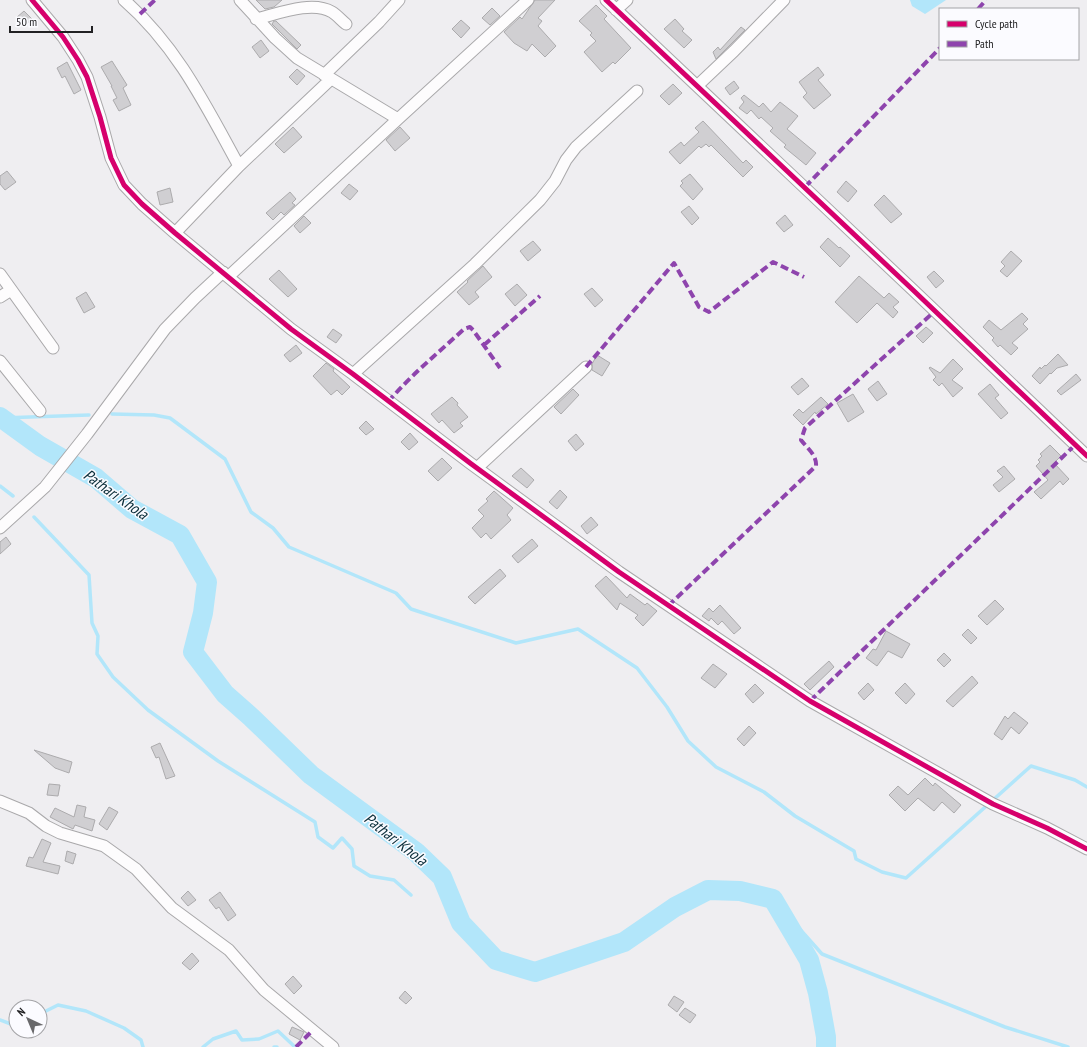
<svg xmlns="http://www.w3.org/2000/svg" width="1087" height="1047" font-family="'PT Sans Narrow',sans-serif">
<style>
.water{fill:#b2e6fa}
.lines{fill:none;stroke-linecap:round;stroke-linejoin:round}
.stream{stroke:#b2e6fa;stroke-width:3.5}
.river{stroke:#b2e6fa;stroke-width:20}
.building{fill:#d0cfd2;stroke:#acabad}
.minor-casing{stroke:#a9a8aa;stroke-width:13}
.minor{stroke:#fdfcfd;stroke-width:11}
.quiet{stroke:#8e44ad;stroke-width:4;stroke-dasharray:8 4;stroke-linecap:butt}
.cycleway-casing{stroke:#fbfbff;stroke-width:8}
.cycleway{stroke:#d6006c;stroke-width:5}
.labels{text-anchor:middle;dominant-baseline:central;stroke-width:3;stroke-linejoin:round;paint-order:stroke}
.water-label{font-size:16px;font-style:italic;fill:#0b2f3b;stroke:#fbfbff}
</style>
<rect width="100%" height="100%" fill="#efeef1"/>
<path class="water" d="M910,0H946L925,14L912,6Z"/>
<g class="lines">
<path class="stream" d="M112,414L154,415L170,418L225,459L251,512L273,528L289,547L396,593L411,609L516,643L578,629L637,668L667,707L688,741L716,767L764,792L795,816L854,851L856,859L882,872L906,878L1031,766L1075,780L1087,787
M1,418L89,415
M0,486L13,496
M34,517L89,575L92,623L98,636L97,654L113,677L148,710L218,761L315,822L318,837L333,848L342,838L352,849L354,866L370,876L394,880L411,895
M773,899L822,954L1005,1027L1068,1047
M40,1014L58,1005L86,1011L124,1028L141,1040L143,1047
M0,1020L16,1026
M203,1047L213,1039L236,1031L242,1040L259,1039L278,1031L295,1047
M274,1047H277"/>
<path class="river" d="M0,417L40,446L96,478L132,509L180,535L207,582L203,613L193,652L225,694L251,717L311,775L416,852L442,877L461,923L496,960L535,972L624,942L675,907L708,890L740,891L773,899L809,960L818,993L826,1037V1047"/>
</g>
<path class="building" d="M256,0H282L274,7L265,9Z
M535,0H555L538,18L542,21L538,26L556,46L545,57L532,44L527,51L514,43L504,32L520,17L522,19Z
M596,5L607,16L604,19L631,48L615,64L613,62L602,72L584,52L596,41L590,35L592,33L579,21Z
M492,8L500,16L490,25L482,18Z
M24,11L32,19L24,26L16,18Z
M675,19L684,29L682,31L692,40L684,48L664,29Z
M461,20L470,28L461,38L452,29Z
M274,21H276L301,45L297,49L272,24Z
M741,27L745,30L716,59L713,52L718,47L720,50Z
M261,40L269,51L260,58L252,47Z
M112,61L127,85L123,88L131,105L119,111L113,100L117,98L111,86H112L101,67Z
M67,62L81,90L74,94L65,76L62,78L57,68Z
M818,67L824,75L818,80L831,95L814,109L803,97L807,93L799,82Z
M297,69L305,76L297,85L289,77Z
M734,81L739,88L730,95L725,88Z
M673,84L682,93L669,105L660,96Z
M744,95L759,107L763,103L771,112L780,102L798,116L787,129L816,153L806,165L784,147L786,145L770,131L773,128L761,117L759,119L751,110L747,114L739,108L744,102L741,98Z
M703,121L743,163L746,160L753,167L743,177L711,145L709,147L706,144L701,148L699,146L680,164L669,152L681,142L684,146L699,132L695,128Z
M293,127L302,137L284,153L275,144Z
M400,127L410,138L395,151L386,140Z
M7,171L16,182L5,190L0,184V176Z
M690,174L703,189L693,200L680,186L683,183L681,181Z
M846,181L857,191L848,202L837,192Z
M349,184L358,191L350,200L341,193Z
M170,188L173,202L160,205L157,192Z
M290,192L296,199L292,203L295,205L284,215L281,212L273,220L266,213Z
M884,195L902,214L891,223L874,205Z
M689,206L699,218L692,225L681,212Z
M785,215L793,225L784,232L776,223Z
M304,216L311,223L300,233L294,226Z
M828,238L839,248L840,247L850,256L840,267L820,247Z
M533,241L541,250L528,261L520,251Z
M1011,251L1022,261L1007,277L1000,271L1005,266L1001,262Z
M483,266L492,277L475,292L479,297L469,305L457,292L468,282L467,281Z
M279,270L297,289L288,297L269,279Z
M934,271L944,281L936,288L927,277Z
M859,276L884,298L889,293L899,302L893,307L898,312L893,318L877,303L857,323L835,302Z
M517,284L527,295L515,306L505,294Z
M592,288L603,300L595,307L584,294Z
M86,292L95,307L84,313L76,298Z
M1022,313L1028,319L1023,324L1028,329L1012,343L1018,348L1011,355L1000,345L998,347L992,340L994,338L983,327L989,320L1001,330Z
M926,327L933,333L923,343L916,336Z
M333,329L342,335L336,343L327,337Z
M296,345L302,353L290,362L284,355Z
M1058,354L1068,365L1057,368L1051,374L1050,373L1040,384L1032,376L1040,367L1041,369L1045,365L1046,366Z
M597,355L610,363L602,376L592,370V364Z
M953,359L963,369L952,380L963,388L953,397L942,383L939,386L933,380L936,377L929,368L930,367L940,373Z
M326,363L334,369L333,371L350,387L342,395L337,390L331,395L313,376Z
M1076,374L1081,380L1061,395L1057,391Z
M802,378L809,386L798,395L791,387Z
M878,381L887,394L877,401L868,389Z
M990,384L999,395L995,398L1008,413L1001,419L978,394Z
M573,389L579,395L561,414L554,407Z
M853,394L864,412L848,422L837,403Z
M452,397L458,403L457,405L468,417L460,423L463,426L454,433L442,420L439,423L431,414Z
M821,397L828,404L816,414L815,412L803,425L793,415L799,409L803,413Z
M366,421L374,429L366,435L359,428Z
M410,433L418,442L409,450L401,442Z
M576,434L584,444L576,451L568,441Z
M1050,445L1061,456L1054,463L1069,479L1063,485L1060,481L1041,499L1034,492L1048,480L1036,466L1040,462L1038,460L1042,456L1040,454Z
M442,458L452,468L438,481L428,471Z
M1004,466L1015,479L999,492L993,485L1003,477L997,471Z
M521,468L534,480L527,488L512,476Z
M560,490L567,497L557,509L549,502Z
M494,491L513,508L507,515L511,520L491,539L486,533L481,538L472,528L484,516L478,510L488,501L486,499Z
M591,517L598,525L587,534L581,526Z
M6,537L11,544L0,554V542Z
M532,539L538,546L518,563L512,556Z
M500,569L506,576L475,604L468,597Z
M606,576L627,598L630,594L645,605L647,603L657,611L643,626L635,618L638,615L620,603L617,610L595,586Z
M995,600L1004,609L987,625L978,616Z
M720,605L741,628L734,634L722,621L718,625L711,618L709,621L702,616L709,608L713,612Z
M968,629L977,638L971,644L962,635Z
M886,631L910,644L902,658L888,651L877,666L866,658L873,649L876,650Z
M944,653L951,660L944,667L937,660Z
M829,661L834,667L810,690L804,684Z
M713,664L727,674L715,688L701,678Z
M972,676L978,683L953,707L946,701Z
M868,683L874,690L864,700L858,693Z
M905,683L915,694L906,704L895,693Z
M755,684L764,693L753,703L745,694Z
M1014,712L1028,723L1019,734L1011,727L1002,740L994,734L1005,716L1008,719Z
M749,726L756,733L744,746L737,739Z
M160,743L175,776L166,779L159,757L156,758L151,747Z
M34,750L72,762L69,773L55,768Z
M925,778L933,786L935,783L961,805L954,813L942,802L934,811L918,798L905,811L889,795L898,786L908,795Z
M49,784L60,785L58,796L47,795Z
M77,805L86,807L84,817L95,820L92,831L75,825L73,829L50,817L55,808L74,817Z
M109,807L118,812L107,830L99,824Z
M42,839L51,843L43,862L60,866L58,874L26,866L29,857L33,858Z
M67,851L76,854L73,864L65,861Z
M188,891L196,900L188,906L181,898Z
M220,892L236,915L228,921L219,907L216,909L209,900Z
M192,953L199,961L190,970L182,963Z
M293,976L302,986L294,994L285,984Z
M405,991L412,998L406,1004L399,998Z
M674,996L684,1002L677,1012L668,1005Z
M685,1008L696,1015L690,1023L679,1015Z
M292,1027L304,1032L300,1040L289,1034Z"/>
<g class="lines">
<g class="minor-casing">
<path id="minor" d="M32,0L63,37L78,60L87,77L100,117L111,158L124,185L142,204L175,233L291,329L353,374L470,463L619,572L810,701L993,804L1047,828L1087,849
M124,0C177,46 206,106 239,166
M240,0L275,38L297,58L398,119
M606,0L913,290L1087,456
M616,10L627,0
M256,19C277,14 312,0 332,12C337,15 341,20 346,24
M324,75L379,22L399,0
M697,86L734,51L784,0
M175,233L239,166L331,79
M0,274L53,348
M229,276L398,119L528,0
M0,297L11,290
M0,361L40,411
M353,374L475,264L540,200L555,181L566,160L576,147L637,91
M477,468L586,367
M0,528L45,487L87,434L165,329L195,298L223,272
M0,801L29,813L46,826L60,833L104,846L136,869L172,908L229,950L264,990L333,1047"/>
</g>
<use href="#minor" class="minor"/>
<path class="quiet" d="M978,9L986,0
M140,14L155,0
M805,187L940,48
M484,345L540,296
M586,367L674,263L699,307L709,312L773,262L804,277
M388,402C411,375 438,353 464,329L470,327L473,330L500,368
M668,606L816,466C817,455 807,448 801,440L805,428L935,311
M810,701L1075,445
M296,1047L313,1030"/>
<g class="cycleway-casing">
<path id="cycleway" d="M32,0L63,37L78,60L87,77L100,117L111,158L124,185L142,204L175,233L291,329L353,374L470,463L619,572L810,701L993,804L1047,828L1087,849
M606,0L913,290L1087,456"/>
</g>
<use href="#cycleway" class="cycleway"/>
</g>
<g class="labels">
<g class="water-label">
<text transform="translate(116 494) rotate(35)">Pathari Khola</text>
<text transform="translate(396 839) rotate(38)">Pathari Khola</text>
</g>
</g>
<rect x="939" y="8" width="140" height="52" fill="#fbfbff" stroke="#a4a4a7"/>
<rect x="947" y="21" width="20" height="6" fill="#d6006c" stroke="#a4a4a7"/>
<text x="975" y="28" font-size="12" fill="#212123">Cycle path</text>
<rect x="947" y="41" width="20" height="6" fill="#8e44ad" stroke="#a4a4a7"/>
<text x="975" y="48" font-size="12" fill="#212123">Path</text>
<g transform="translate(28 1019) rotate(316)"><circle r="19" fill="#fbfbff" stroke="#a4a4a7"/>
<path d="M0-3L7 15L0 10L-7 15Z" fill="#69696b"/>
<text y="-6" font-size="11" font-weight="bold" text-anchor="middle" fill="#212123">N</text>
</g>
<path d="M10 26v6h82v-6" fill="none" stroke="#212123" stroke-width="2"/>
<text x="16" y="26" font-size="12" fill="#212123" stroke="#fbfbff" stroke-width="3" paint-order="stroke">50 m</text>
</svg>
